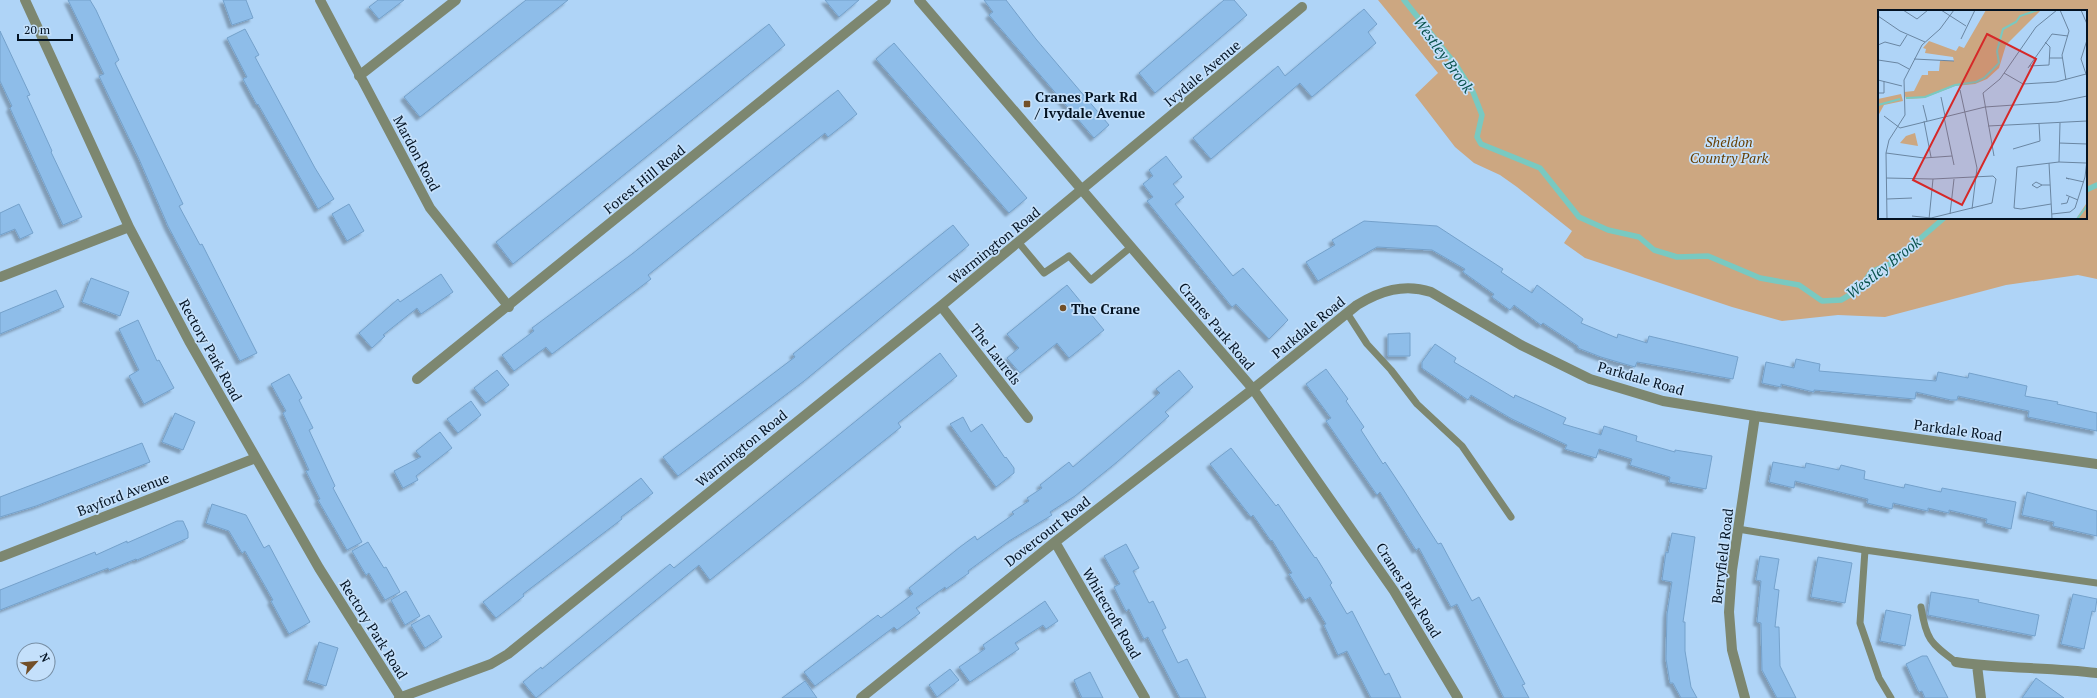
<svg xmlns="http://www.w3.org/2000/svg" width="2097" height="698" font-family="'PT Serif',serif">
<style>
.green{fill:#cca781;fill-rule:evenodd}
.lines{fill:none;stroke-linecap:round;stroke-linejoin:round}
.stream{stroke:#79c9c1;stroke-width:5.5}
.building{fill:#8ebde9;stroke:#74a1cb;filter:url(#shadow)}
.service{stroke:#7d8770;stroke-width:7}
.minor{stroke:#7d8770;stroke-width:10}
.poi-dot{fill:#724f28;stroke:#c4e0fb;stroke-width:1.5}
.labels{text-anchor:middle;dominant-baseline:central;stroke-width:3.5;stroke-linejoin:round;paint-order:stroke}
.street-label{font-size:14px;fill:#031222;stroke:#c4e0fb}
.poi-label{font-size:14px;font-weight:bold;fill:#031222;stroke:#c4e0fb;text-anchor:start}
.park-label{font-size:14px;font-style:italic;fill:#673e01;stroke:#c4e0fb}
.water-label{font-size:15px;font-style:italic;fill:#0a534d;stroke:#c4e0fb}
.inset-river{fill:none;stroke:#79c9c1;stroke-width:2}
.inset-road{fill:none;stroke:#6a86a2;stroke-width:1}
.view{fill:#d62828;fill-opacity:0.15;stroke:#d62828;stroke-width:2}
.inset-edge{fill:none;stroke:#031222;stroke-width:2}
</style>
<defs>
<filter id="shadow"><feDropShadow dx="-3.5" dy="3.5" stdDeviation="1" flood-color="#0004"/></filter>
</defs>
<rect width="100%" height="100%" fill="#afd4f7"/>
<path class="green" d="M1378,0H2097V279L2078,275L2006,285L1885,317L1838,315L1782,321L1732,307L1585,258L1564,243L1572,231L1517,187L1500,175L1474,163L1455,147L1415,95L1438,73ZM1879,11H2086V218H1879Z"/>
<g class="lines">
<path class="stream" d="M1404,0L1456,65L1473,92L1482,115L1477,137L1481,144L1540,168L1579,217L1608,230L1639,237L1654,250L1677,257L1708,256L1760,278L1799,285L1822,301L1841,300L1860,289L1871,272L1892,263L1944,218
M2086,190L2097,185"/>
</g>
<path class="building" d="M68,0H90L96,10L119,60L115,63L183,204L179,206L200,245L202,244L257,353L240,361L210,305L168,226L139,159L99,76L104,74Z
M223,0H246L253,18L232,25Z
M378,0H404L379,19L369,7Z
M526,0H568L420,117L404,97Z
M825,0H859L839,17Z
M984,0H1006L1036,39L1109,125L1094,138L989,15L993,12Z
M1224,0H1234L1247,15L1155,93L1139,73Z
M1364,9L1377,24L1368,32L1376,43L1312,97L1300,83L1211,159L1193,138L1278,66L1285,76Z
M769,24L785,45L513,264L496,242Z
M245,29L259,55L255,57L315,168L334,199L318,209L258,104L257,105L243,79L247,77L227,38Z
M0,31L30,95L27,96L52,151L51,152L82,217L63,225L10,108L12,106L0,81Z
M894,43L1027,198L1009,213L876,59Z
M838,90L857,114L828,137L825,133L648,275L651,279L552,354L546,347L514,371L502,355L534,331L532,328L632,254Z
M1166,156L1182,177L1173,184L1184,197L1175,204L1233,276L1243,268L1288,320L1269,339L1236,304L1232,307L1147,201L1153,197L1143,184L1153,176L1149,170Z
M19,204L33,233L20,239L15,229L0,235V213Z
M349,204L364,231L347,241L332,214Z
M1364,221L1437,226L1503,269L1501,272L1532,293L1537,285L1583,319L1581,323L1617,338L1618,334L1647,343L1649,336L1738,357L1733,379L1637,362L1635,367L1601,357L1578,348V346L1543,323L1541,325L1514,305L1510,310L1492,297L1494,294L1463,272L1465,269L1432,250L1377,247L1318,281L1306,262L1335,245L1332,240Z
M953,225L969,245L804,381L678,476L663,457L795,357L793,354Z
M441,274L453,292L421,314L417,308L383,335L385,336L372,348L359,333L398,299L400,302Z
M91,278L129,292L120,316L82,302Z
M1067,285L1104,330L1069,358L1057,343L1020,373L1007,358L1019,348L1007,334Z
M56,290L64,307L0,334V313Z
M138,320L157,361L159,360L174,388L144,404L129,376L139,370L119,329Z
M1410,333V356H1388V334Z
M1435,344L1456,358L1454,362L1514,398L1515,395L1566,418L1563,424L1601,435L1604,426L1637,436L1636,441L1675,452V450L1712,456L1706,489L1669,482L1670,477L1630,465L1632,459L1599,449L1596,458L1565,449L1567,445L1512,419L1471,395L1468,400L1422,368V362Z
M940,353L957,376L898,423L901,427L710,580L699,565L536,698L523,682L541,667L542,669L670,564L674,568Z
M1796,359L1820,364L1819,371L1936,381L1938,372L1968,378L1969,373L2027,386L2025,396L2058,402L2057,404L2097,413V431L2028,417L2029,411L1958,396L1957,400H1951L1916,392L1915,399L1814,390V392L1781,384V387L1762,383L1766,362L1794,368Z
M1326,369L1348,399L1346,401L1364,427L1361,430L1383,464L1385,462L1403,489L1438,544L1441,543L1472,601L1479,597L1525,684L1522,685L1529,698H1504L1457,604L1451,607L1419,548L1416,550L1380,492L1377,495L1326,421L1331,418L1306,384Z
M497,370L509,385L486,403L474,388Z
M1179,370L1193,387L1165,412L1169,416L1117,462L1075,496L1050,512L1052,515L1009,541L968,571L969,573L946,589L945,587L916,608L920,613L897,630L894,627L815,686L804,672L878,615L881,618L913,594L909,588L960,547L975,536L977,540L1014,514L1012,512L1029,501L1027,498L1042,488L1040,485L1069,462L1073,467L1160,393L1156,389Z
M289,374L302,398L299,400L313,428L309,430L335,486L333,488L362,542L347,550L318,500L320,499L306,471L309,470L283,413L286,411L271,384Z
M471,401L481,415L458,433L447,419Z
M175,413L195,422L183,450L162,442Z
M963,417L971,432L982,424L1005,458L1006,457L1014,468V473L996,487L950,424Z
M440,432L452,448L416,476L418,480L403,488L394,471L421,457L416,451Z
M142,443L150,462L36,506L0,517V497Z
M1231,448L1276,506L1278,504L1315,558L1316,557L1332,583L1330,585L1347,614L1352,611L1385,675L1389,673L1401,698H1371L1347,651L1338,655L1324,625L1326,624L1310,597L1305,600L1289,574L1292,573L1272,540L1271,541L1253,515L1251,517L1210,464Z
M1773,462L1805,468L1806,463L1839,470L1841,465L1865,471L1864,479L1904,488L1905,484L1941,492L1942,488L2016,502L2011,529L1986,523L1987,519L1949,510V513L1928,508V511L1893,503L1892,509L1867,503L1868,499L1795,481L1794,488L1769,482Z
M641,478L653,493L621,517L622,519L523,594L524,596L496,618L483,602Z
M2027,492L2097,511V536L2053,526L2054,522L2022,515Z
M212,504L246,515L264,548L269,545L310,622L289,634L271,601L273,600L245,551L242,553L229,531L206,523Z
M177,521H183L188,532V538L137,560L136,559L109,570L108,568L0,610V590L95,552L96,555L127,541V543Z
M1672,533L1695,537L1683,622H1685V651L1691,687L1697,698H1681L1673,683H1670L1666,659L1667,614L1672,582L1662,580L1666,552L1668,553Z
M368,542L384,568L386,567L400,592L385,600L369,573L366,575L352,551Z
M1126,544L1139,568L1133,571L1149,603L1153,601L1166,628L1162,630L1178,663L1187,659L1206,698H1180L1148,637L1144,639L1129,609L1126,611L1114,587L1120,584L1104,556Z
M1760,556L1779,559L1774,589L1779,590L1775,627H1779L1780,666L1796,698H1777L1762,670L1761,623L1757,622L1761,581L1756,580Z
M1818,557L1852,563L1845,603L1811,597Z
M406,591L420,616L405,625L391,600Z
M1931,592L1979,600L1978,602L2039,615L2035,636L1928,615Z
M2073,594L2097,599L2095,612L2092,611L2084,649L2061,644Z
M1045,601L1058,621L1046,629L1043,625L1015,643L1019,649L970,682L959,667L985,649L983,645Z
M1886,610L1911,615L1905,646L1880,641Z
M429,615L442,637L425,648L411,625Z
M319,642L338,648L326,686L307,680Z
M1922,656H1927L1948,698H1925L1922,691L1919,692L1906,664Z
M950,669L959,680L937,697L929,685Z
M1090,672L1103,698H1082L1074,680Z
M2036,678L2064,698H2022Z
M805,681L817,698H782Z"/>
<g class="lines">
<path class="service" d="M1019,243L1044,273L1069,256L1091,280L1131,247
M1347,313L1367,344L1391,370L1417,404L1462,446L1511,517
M1738,529L1865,550L1860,623L1879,678L1891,698
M1865,550L2097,583
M1921,607C1926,639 1930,643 1956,662"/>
<path class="minor" d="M25,0L129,227L189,341L319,568L401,698
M320,0L430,208L509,307
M919,0L1253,389L1394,591L1458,698
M359,76L456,0
M0,277L129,227
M941,306L1028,418
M417,379L886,0
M1055,542L1145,698
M0,557L256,458
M1956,662C2002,669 2050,667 2097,673
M1977,665L1981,698
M399,698L491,664L508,654L941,306L1302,7
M861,698L1055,542L1253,389L1357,305C1380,291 1404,283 1431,292L1521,345L1590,379L1663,401L1755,416L2097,464
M1745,698L1732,650L1729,612L1732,570L1755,416"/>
</g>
<g class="poi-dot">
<rect x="1023" y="100" width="8" height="8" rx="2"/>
<circle cx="1063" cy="308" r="4"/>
</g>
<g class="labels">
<g class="street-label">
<text transform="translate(1202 73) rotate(-40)">Ivydale Avenue</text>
<text transform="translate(417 153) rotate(62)">Mardon Road</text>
<text transform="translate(644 179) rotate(-39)">Forest Hill Road</text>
<text transform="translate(994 245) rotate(-39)">Warmington Road</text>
<text transform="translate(1217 326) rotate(50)">Cranes Park Road</text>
<text transform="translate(1308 327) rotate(-39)">Parkdale Road</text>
<text transform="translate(211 350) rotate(61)">Rectory Park Road</text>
<text transform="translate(996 354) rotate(52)">The Laurels</text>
<text transform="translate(1641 378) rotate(16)">Parkdale Road</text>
<text transform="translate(1958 430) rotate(8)">Parkdale Road</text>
<text transform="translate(741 448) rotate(-39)">Warmington Road</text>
<text transform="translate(123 494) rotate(-21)">Bayford Avenue</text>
<text transform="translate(1047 531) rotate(-38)">Dovercourt Road</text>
<text transform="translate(1722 556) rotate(-83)">Berryfield Road</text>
<text transform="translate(1409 590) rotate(58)">Cranes Park Road</text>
<text transform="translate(1112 613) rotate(60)">Whitecroft Road</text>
<text transform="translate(374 629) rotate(58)">Rectory Park Road</text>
</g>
<g class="poi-label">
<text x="1035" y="96">Cranes Park Rd<tspan x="1035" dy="16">/ Ivydale Avenue</tspan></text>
<text x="1071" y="308">The Crane</text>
</g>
<g class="park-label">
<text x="1729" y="141">Sheldon<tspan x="1729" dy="16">Country Park</tspan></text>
</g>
<g class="water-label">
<text transform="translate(1444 54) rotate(54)">Westley Brook</text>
<text transform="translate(1883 267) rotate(-38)">Westley Brook</text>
</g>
</g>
<g transform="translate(1878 10)">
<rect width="209" height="209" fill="#afd4f7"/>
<path d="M108,0H163L128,35L121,58L109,69L97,74L77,76L46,88L28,89L26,82L36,81L44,65H50V61H61L62,51H76L75,47L47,43L48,39L45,38L51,31L78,41L81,36L86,38ZM23,84L25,91L6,95L0,106V89ZM37,123L40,136L22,133L28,126ZM209,192V209H198L208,194Z" fill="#cca781"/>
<path class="inset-river" d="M28,88L47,87L77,75L98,72L106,68L121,53L119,41L125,19L138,12L142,6L160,0M0,95L22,89M199,209L209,196"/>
<path class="inset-road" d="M25,0L39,9L50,0M63,0L88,16M182,0L191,21L184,45L188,70M203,0L209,14M0,6L22,21L47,32M83,29L97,0M209,30L203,49L209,67M0,35L7,32L22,36L29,25M171,48H184M36,49L76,51M0,50L20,53L31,59M151,56L171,55L172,37L167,32M150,58L174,24L190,26M126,63L145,74L178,72L208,64M0,70L24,76M82,80L99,158L94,199M1,83H6V71M63,87L67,106M45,95L49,111M6,106L22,118L107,97L180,92L209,86M66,107L76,155M46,111L53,147M110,116L209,111M181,133L209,134M135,139L162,131L161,114M8,143L46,148L74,146M116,146L105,83L122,69L158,17L179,0M181,152L182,113M171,153L174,209M8,168L55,169L115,166L118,169L114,193L53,208L34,206M191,169L188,168L206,172M164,175L158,172L154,175L159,178L164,175H172M188,185L200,190M9,189L34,188M173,194L143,199L136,198L139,157L181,152L208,153M183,194L189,193L191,187M72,204L76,169M174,204L192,202L197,198L207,167L209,150M9,209L8,143L11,130L27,105L26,70L44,35L62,19L76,0M51,209L55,169"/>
<path class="view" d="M109,24L158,49L84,195L35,170Z"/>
<rect width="209" height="209" class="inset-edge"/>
</g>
<g transform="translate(36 662) rotate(63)"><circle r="19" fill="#c4e0fb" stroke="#778ea4"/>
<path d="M0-3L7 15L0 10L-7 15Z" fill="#724f28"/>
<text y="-6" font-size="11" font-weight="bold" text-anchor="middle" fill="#031222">N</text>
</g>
<path d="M18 34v6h54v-6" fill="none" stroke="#031222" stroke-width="2"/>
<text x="24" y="34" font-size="12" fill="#031222" stroke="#c4e0fb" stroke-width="3" paint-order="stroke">20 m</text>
</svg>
